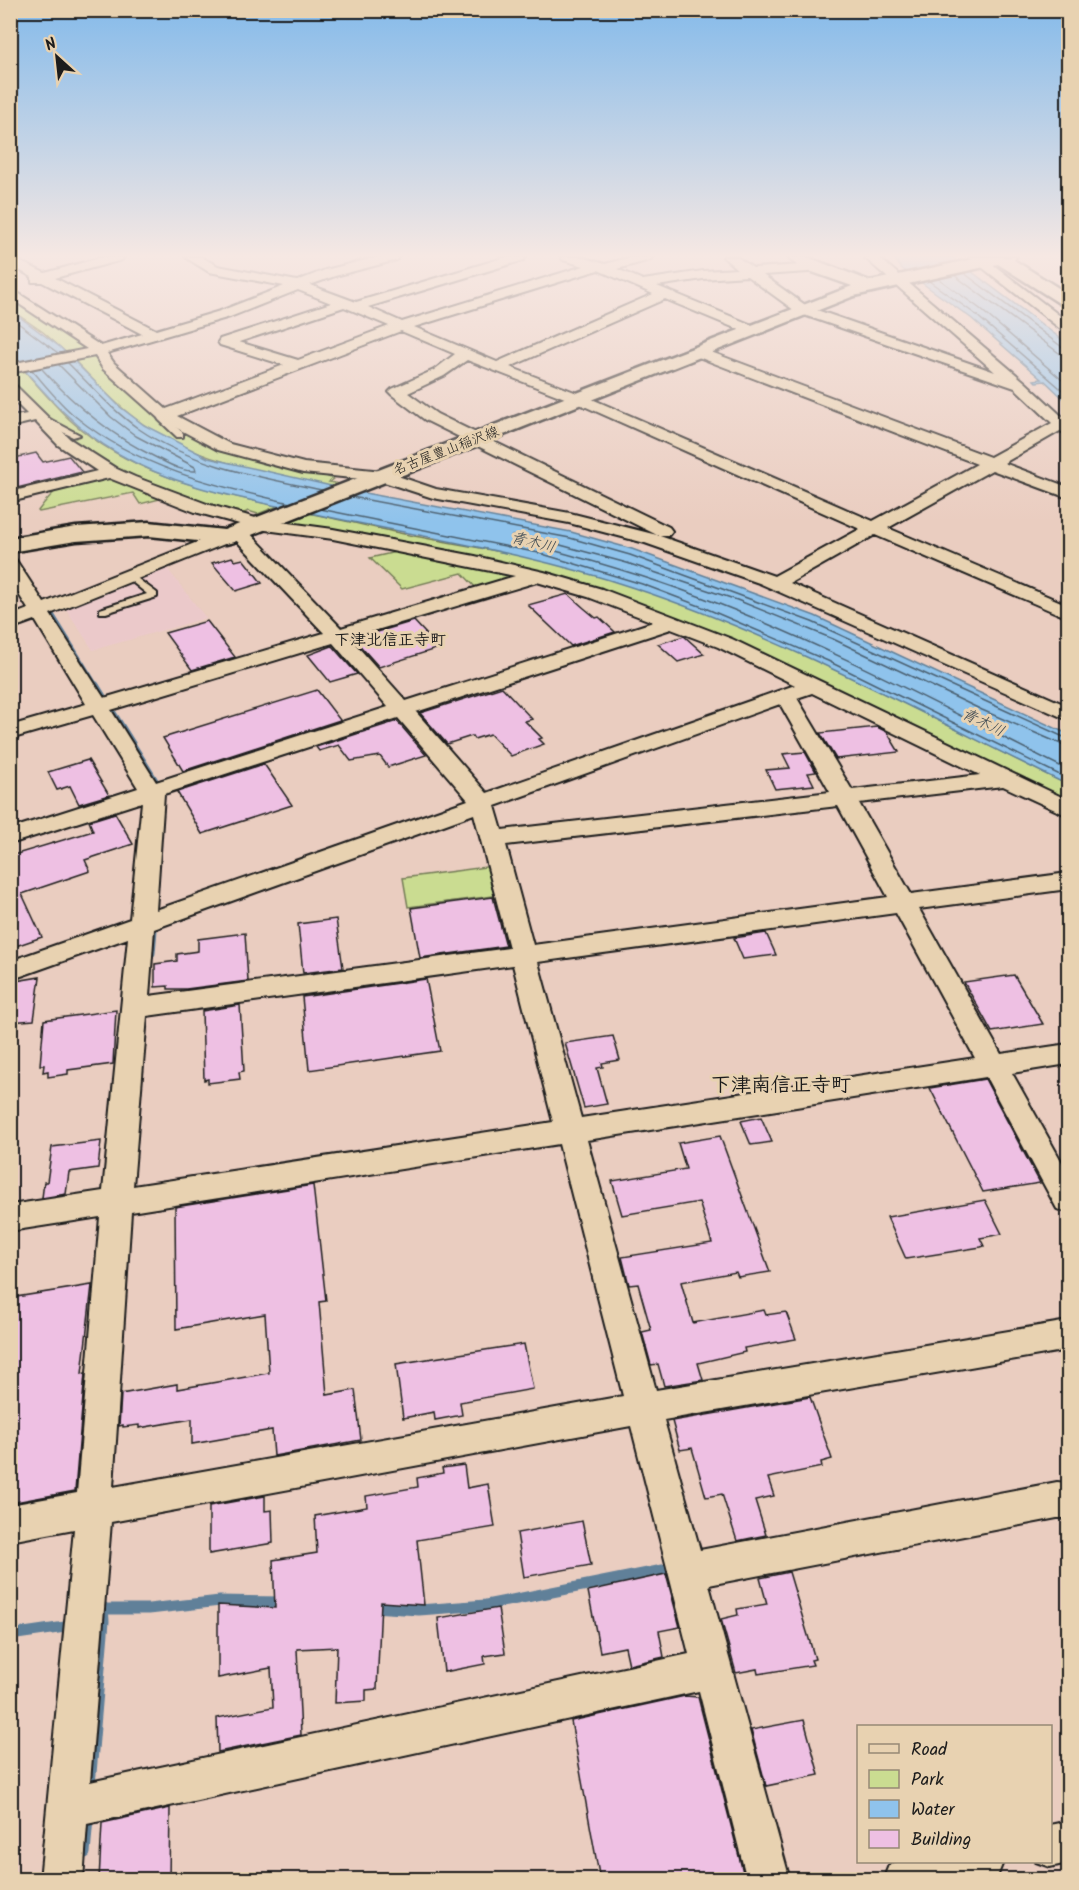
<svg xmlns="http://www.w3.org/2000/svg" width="1079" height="1890" font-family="Kalam,'Klee One',sans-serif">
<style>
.built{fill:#ebc9ca}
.green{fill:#cadc91;stroke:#737c56;stroke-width:1.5}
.water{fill:#8fc3ec;stroke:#618099;stroke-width:1.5}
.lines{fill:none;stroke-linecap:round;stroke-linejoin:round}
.shore{stroke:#4a5f6f;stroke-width:1.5}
.stream-far2{stroke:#618099;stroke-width:5}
.stream-far1{stroke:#618099;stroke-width:7}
.stream{stroke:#618099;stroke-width:11}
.building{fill:#eec0e3;stroke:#1c1c1c;stroke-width:1.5}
.lane-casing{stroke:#1c1c1c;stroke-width:4}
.street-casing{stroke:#1c1c1c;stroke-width:4}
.secondary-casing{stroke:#1c1c1c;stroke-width:5}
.lane{fill:#e8d2b1;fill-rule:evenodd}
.street{fill:#e8d2b1;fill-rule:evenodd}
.secondary{fill:#e8d2b1;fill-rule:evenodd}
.labels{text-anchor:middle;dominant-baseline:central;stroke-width:6;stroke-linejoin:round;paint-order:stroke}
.far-street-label{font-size:14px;fill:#1c1c1c;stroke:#e8d2b1}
.far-water-label{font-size:15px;font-style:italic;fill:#394650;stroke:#e8d2b1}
.far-quarter-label{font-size:16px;font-weight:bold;fill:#1c1c1c;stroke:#e8d2b1}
.quarter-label{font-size:20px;font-weight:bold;fill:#1c1c1c;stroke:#e8d2b1}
</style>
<rect width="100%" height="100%" fill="#eacdc0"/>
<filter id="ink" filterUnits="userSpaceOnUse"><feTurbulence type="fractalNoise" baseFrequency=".0167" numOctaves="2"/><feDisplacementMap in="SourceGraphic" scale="12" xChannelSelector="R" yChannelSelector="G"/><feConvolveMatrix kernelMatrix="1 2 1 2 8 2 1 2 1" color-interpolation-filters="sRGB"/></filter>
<g filter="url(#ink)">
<path class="built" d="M166,567L206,618L93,650L64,606Z"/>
<path class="green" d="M10,297L91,351L69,355L43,332L11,310Z
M94,355L178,436L168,423L220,449L330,473L326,476L333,479L329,482L340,484L333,487C268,473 199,463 143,424C116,406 95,381 72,358Z
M23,369C38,386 53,404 70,420C128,473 204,490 278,506L258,514L248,511L241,515L134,480L68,441L47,422L78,435L41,414L11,383V372Z
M102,477L114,478L160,496V499L140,504L133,493L39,512L38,511C60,480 67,485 102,477Z
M308,513C343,520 379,529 414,536C468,546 522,554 574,568C748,616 908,707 1068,785V807L737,643L543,575L280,524Z
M400,551L516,573L518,578L478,590L462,573L402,589L370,558Z
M493,866L501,895L408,907L403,878Z"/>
<path class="water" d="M893,257H952L1068,344V403L1045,381L1036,382L1034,380L1041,379L971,318L901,268Z
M10,310L60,347L120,407L144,425L208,458L349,490L571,532L632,549L815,616L1068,734V785C926,716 785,638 634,588C527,552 415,536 305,512C240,498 175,487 117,453C74,429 43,391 11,355Z"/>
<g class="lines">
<path class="shore" d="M964,273L1062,347L1068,348
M954,275L1059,353L1068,356
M939,279L979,308L1068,385
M929,281L975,314L1068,395
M10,317L58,353
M68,363C91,386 113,411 139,429C193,466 259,477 322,490
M41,368C75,406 111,436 157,458C169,464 182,472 196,471L195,467L136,436L111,417L59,365
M32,370C46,386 59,403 76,417C137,467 214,486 290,503
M352,497L570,538L630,555L812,622L1068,739
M320,509L539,553L642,584L705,608L828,661L1068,779
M1068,747L982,710L833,639L737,600L627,563L553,543L512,536L514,540C577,556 640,574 701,597C828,645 947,710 1068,770"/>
<path class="stream-far2" d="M53,616L97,687"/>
<path class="stream-far1" d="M96,685L104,698
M110,708L156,782
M152,953L154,930"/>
<path class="stream" d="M372,1607L419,1610L486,1605L673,1568
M102,1609H149L220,1601L282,1602
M10,1635L65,1627
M90,1785L104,1621L103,1607
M85,1853L88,1818"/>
</g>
<path class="building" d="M36,453L43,462L69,456L82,472L17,488L10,477V459Z
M232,557L235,561L243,559L262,583L236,591L212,563Z
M568,594L584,608L596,618L599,617L615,632L571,646L528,605Z
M207,621L235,657L192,670L165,633Z
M414,621L439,648L379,667L354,639Z
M684,636L704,654L678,662L658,644Z
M332,646L357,674L330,682L308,655Z
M502,687L532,719L525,721L542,738L539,739L544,744L511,756L490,734L474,739L472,736L447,744L420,713Z
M317,690L340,720L183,771L163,738Z
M397,721L426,755L388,767L380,756L351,761L339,745L319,751L316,747Z
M877,727L887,732L899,752L836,759L820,733Z
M805,752L816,772L808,773L814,785L775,789L766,770L790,768L783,754Z
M88,760L109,795L79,804L70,786L57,790L48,772Z
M264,764L292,805L202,834L177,792Z
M115,813L133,844L85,860L90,871L22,894L42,937L10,948V856L93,831L89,821Z
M493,897L506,946L420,958L411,908Z
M336,919L343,968L303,973L298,924Z
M245,933L248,981L186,989H168V986L155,987V964L177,961V954L198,951V939Z
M766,933L776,955L743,959L734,938Z
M1014,975L1043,1024L992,1032L964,982Z
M40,977L34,1020L10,1022V982Z
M426,979L440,1051L309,1070L302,997Z
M240,1005L244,1071L239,1072L240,1079L208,1083V1079L204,1080L202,1011Z
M116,1010L113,1064L68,1070V1074L48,1077V1071L43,1072L44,1065H40L44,1020Z
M613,1036L620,1060L602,1063L603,1067L597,1068L607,1104L584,1108L565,1043Z
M985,1079L1040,1183L983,1192L930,1088Z
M761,1117L772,1142L751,1145L741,1121Z
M720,1136L770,1272L738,1277L736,1272L681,1282L693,1323L764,1310L766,1315L786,1312L796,1339L744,1348L745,1352L698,1363L703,1380L664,1386L658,1364L651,1365L642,1332L651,1330L638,1284L629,1285L622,1257L712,1243L699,1202L622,1215L612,1181L686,1169L678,1143Z
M101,1141L98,1168L69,1172L66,1194L42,1198L44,1182H47L52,1147Z
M313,1185L326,1301L319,1302L327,1395L355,1390L361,1440L274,1456L272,1430L192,1444V1419L139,1428V1425L123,1427V1425L119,1426L121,1394L177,1384V1389L269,1373L265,1314L176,1329L175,1207Z
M985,1200L1002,1234L980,1238L984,1246L981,1247L906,1259L887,1217Z
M92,1285L82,1374L85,1373L75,1491L10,1503V1413L13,1384H10V1298Z
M524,1344L533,1389L460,1402L462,1415L435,1420L434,1412L403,1418L396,1364Z
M810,1397L832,1459L821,1462L822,1467L768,1478L774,1496L755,1500L766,1535L737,1541L722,1494L706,1497L692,1448L680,1450L672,1421Z
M464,1465L467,1488L488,1484L495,1527L417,1540L424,1605L381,1602L377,1689L366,1690V1701L335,1703L337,1647L297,1649L301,1735L218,1752L217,1718L273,1707L271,1668L218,1678V1605L275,1608L273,1560L317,1553L315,1516L367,1507L366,1496L418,1487L417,1478L443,1473L442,1468Z
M265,1496V1511L272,1510L273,1543L209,1554V1506Z
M582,1521L591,1565L524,1577L517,1533Z
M789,1572L815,1659L811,1660L813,1665L758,1674L757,1669L736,1673L721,1619L738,1615L737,1609L767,1604L760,1578Z
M666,1574L680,1627L659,1631L664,1657L629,1665L625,1647L600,1652L588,1591Z
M498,1608L505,1653L484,1656L485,1664L444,1672L438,1618Z
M685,1696L698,1697L744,1876L728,1880H600L571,1721Z
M804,1720L819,1775L766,1786L751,1730Z
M170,1808L169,1880H99L102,1823Z"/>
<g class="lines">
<g class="lane-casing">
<path id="lane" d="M161,413H167L166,418L183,433V437H177L159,420L158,418Z
M36,415H42L80,435L73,437L36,419Z
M130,573L157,593V597L106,613H100V609L147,594L127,578L126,576Z"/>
</g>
<g class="street-casing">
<path id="street" d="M10,257L45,273L103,257H124L122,260L55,278L156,330L220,311L284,286L209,272L185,257H201L218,266L297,281L325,270L378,257H399L397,260L335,276L310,285L356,302L506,257H526L524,260L368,307L402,322L584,266L563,260L561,257H581L605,264L632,257H652L650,260L617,269L643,280L703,271L737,269L723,257H737L753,268L818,264L824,268L823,271L763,275L808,307L995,372L864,257H878L1025,382L1068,422V435L1060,431L1004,463L1068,487V498L992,470L888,528L1068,605V618L875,535L790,583L1068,706V720L759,583L645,543L569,523L433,498L381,481L303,473L218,450L158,418L103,369L95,356L10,373V364L87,349L10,298V288L101,346L142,334L42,282H32V277L10,265ZM598,270L653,294L497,362L414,327ZM747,276L798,313L1015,388L1052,423L990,457L703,349H693L691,352L693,355L977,464L873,521L585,396L510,367L665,299L747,333H757L759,330L757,327L657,286L703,279ZM298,290L331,303L220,339L218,342L220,345L284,365L166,409L114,363L107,353L230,317ZM344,307L389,326L298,360L239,342ZM401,331L455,354L434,370L392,389L389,392L392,395L425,420L657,535H669L672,531L669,527L437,414L408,393L444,376L467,360L575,402L860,529L774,576L657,535L570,513L436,489L383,471L304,463L230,444L177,416Z
M969,257H983L1068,322V332L1063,331Z
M10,384L15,385L70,439L117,469L135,477L207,504L259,519L333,529L475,556L544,572L602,589L732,639L1068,800V816L1003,786L859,803L911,894L1068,873V889L919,909L1001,1054L1068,1044V1064L1012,1073L1068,1173V1212L1057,1209L986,1077L587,1140L656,1390L1068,1321V1350L664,1420L700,1550L1057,1482L1068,1483V1518H1057L709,1585L790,1880H747L699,1691L87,1824L83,1880H40L74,1529L10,1541V1505L77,1493L100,1217L10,1231V1205L103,1191L128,938L10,980V961L130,919L142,802L10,844V829L138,788L93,715L10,739V726L86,704L35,620L10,629V616L28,609L10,580V559L16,560L44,603L220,533H231L233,528H245L341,628L515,576L333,539L258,529L195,512L109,478L10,502V492L97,471L58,445L35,421L10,427V417L27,414L10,397ZM234,538L324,633L104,698L50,614L232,541ZM537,582L588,597L653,622L406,701L350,638ZM671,629L718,647L795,685L487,793L416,712ZM333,643L388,707L156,782L111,710ZM812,693L980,775L852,790L797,698ZM780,704L830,792L502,830L495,806ZM398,718L468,800L156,910L164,794ZM838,806L888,897L533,945L506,845ZM474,814L509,948L149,996L154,929ZM896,913L975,1058L581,1118L538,962ZM513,965L553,1122L133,1186L147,1016ZM559,1144L623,1396L113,1487L131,1212ZM631,1426L689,1654L90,1782L111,1522Z
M1068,1821V1863L1050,1867L1036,1862H1050V1825Z
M897,1862H1003L997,1877L991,1880H883L889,1865Z"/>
</g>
<g class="secondary-casing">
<path id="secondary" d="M788,257H807L870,281L983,257H1016L1014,260L1068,294V306L1062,305L998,264L854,296L234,542L226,544L149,536L76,541L10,552V538L76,527L149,522L224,530L852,286L801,268Z"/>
</g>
<use href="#lane" class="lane"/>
<use href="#street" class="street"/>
<use href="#secondary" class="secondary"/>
</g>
</g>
<linearGradient id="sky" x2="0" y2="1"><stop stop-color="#84baea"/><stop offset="0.49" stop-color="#f6e8e3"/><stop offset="1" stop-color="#f6e8e3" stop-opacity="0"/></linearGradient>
<rect width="1079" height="522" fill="url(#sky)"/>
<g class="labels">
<g class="far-street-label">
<text transform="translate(446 451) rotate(-21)">名古屋豊山稲沢線</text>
</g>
<g class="far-water-label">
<text transform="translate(533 543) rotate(14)">青木川</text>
<text transform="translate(983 723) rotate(26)">青木川</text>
</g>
<g class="far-quarter-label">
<text x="390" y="640">下津北信正寺町</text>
</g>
<g class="quarter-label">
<text x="781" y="1086">下津南信正寺町</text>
</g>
</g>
<rect width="1079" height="1890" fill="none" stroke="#e8d2b1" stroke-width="36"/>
<rect x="18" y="18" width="1043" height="1854" fill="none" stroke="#1c1c1c" stroke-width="2" filter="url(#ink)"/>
<rect x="857" y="1725" width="195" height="138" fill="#e8d2b1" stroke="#968975" stroke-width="1.5"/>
<rect x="869" y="1744" width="30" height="9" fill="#e8d2b1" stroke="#968975" stroke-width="1.5"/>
<text x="911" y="1755" font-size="18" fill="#1c1c1c">Road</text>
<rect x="869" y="1770" width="30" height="18" fill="#cadc91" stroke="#968975" stroke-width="1.5"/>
<text x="911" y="1785" font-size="18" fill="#1c1c1c">Park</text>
<rect x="869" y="1800" width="30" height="18" fill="#8fc3ec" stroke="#968975" stroke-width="1.5"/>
<text x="911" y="1815" font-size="18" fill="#1c1c1c">Water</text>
<rect x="869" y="1830" width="30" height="18" fill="#eec0e3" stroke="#968975" stroke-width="1.5"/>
<text x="911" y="1845" font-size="18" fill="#1c1c1c">Building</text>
<g transform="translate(57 57) rotate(333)" stroke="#e8d2b1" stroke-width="4.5" paint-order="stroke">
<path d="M0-4.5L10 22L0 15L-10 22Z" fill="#1c1c1c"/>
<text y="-9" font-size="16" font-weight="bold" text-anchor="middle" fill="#1c1c1c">N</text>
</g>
</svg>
